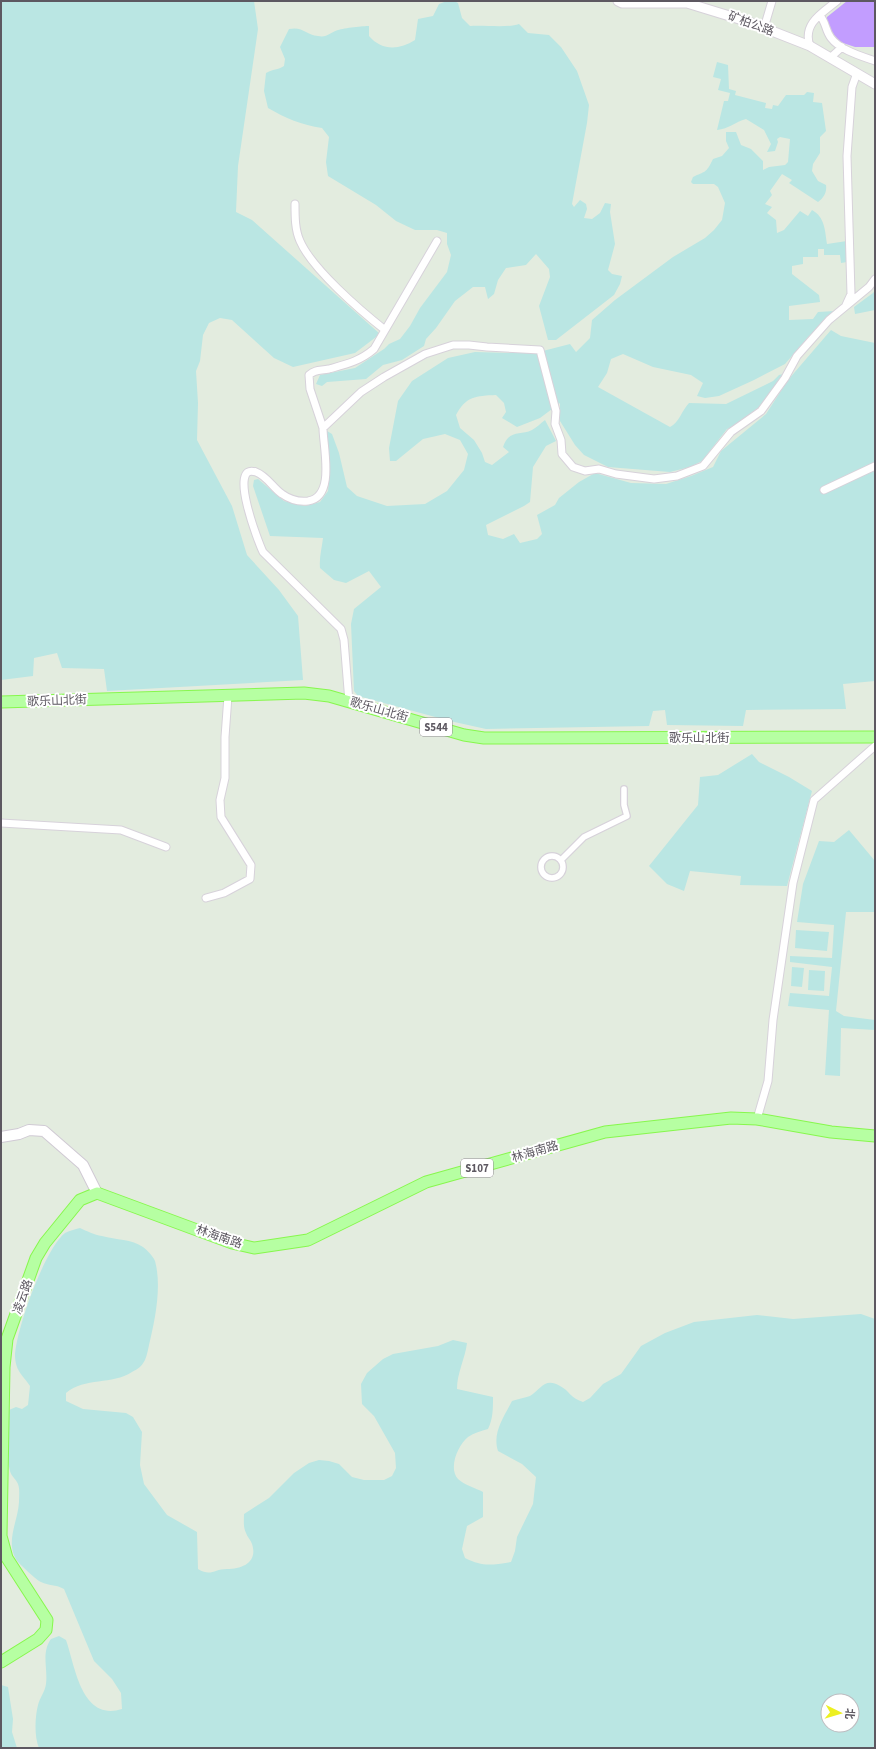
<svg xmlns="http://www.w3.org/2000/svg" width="876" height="1749" font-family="'Source Sans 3','Noto Sans SC',sans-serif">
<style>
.green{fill:#bae6e3;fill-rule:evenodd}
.water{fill:#c29dff}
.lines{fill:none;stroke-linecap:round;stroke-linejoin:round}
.pedestrian-casing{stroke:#d7d2da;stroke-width:8}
.minor-casing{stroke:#d7d2da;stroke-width:9}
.tertiary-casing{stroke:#d7d2da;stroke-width:11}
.secondary-casing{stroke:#d0cad4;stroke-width:12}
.primary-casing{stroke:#87f74d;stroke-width:13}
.pedestrian{stroke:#fff;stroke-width:5.5}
.minor{stroke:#fff;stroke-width:7}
.tertiary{stroke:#fff;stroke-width:9}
.secondary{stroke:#fff;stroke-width:10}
.primary{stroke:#b6ffa2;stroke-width:11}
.labels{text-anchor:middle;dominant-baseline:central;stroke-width:4;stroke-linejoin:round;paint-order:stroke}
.shield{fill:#fff;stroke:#8e8a90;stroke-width:1}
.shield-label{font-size:11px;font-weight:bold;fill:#5d5861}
.street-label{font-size:12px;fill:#5d5861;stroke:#fff}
</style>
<rect width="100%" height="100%" fill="#e3ecdf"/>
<path class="green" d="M1,1H254L258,29L238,166L236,212L252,220L380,334L355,353L293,367L274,358L232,320L220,318L209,323L203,335L200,361L196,371L198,403L197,440L232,506L247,555L279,590L298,616L303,680L107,691L104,669L62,668L57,653L34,658L33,676L1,680Z
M447,1H454L458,3L462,18L470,26C484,25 508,28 519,24L528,33L549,35L561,47L577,71L589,105L587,123L572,204L574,207L580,200L586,204L587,209L584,218L592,219L600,213L605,203L611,204L610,212L615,244L608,270L612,274L622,276L620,284L614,295L556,340H548L539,306L550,277L549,269L536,254L526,265L506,268L498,280L494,294L488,299L485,287H473L455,301L436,328L426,339L424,346L402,360L383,365L366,379L327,382L322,386L316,384L320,375L355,368L384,349L389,344L400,339L410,326L420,308L447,272L451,255L447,244V233L437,230H415L396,221L376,205L328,176L326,162L329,137L322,128C302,125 285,118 268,108L264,91L266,73C273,69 278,70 284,66L285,59L280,47L289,29C303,26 306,35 318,36C327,38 331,32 338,30C344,28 364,26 369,26V36C382,51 399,50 415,40L418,19L433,16L439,4Z
M717,62L728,65L729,89L736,91L735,95L766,103L765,108L772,109L773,105L778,106L786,95H804L807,92L814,93L813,102L822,103L826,131L820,137V153L813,164L812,171L818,181L826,185C827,192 824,198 818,202L789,183L792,180L782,174L770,191L772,195L765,204L772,207L767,213L776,220L777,233L784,230L800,211L808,216L812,210C825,217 825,231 827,244L847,241V262L841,263L840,255H824V249H818V257H803V264L792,266V274L819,295L820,302L789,306V320L813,319L818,312L835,311L809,336L785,364L754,380L719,396L705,398L697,396L703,383L691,375L653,367L623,354L611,359L607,373L598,387L670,427C679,423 682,410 689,403L726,404L773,381L779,375L783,374L781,378L759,407L735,426L727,429L702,461L690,467L670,472L608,467L584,455L575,445L560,421V403L540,418L517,427L502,418L506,412L504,403L496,395C476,396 466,396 456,415L460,428L474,440L482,453L485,462L492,465L509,452L503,447C509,429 520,436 532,430C536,428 541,423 545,420L556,441L546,446L533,467L530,502L524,506L486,525L488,535L503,539L514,534L520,543L537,539L542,534L537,515L555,505L559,498L579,482L595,473L631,483L666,484L691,476L713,467L721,451L766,414L788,380L831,330L841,336L875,343V681L843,684L846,709L746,710L743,726L667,725L665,710L653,711L649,726L486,729L450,721L358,696L354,691L351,624L354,609L381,587L369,571L346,583L334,580L320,568C319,557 322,548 323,538L270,536L253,486L254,480L258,479L284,501L305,506L320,502L328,491L330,469L325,437L327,431L332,434L339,453L347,487L357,496L387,506L425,504L447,491L464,470L468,454L460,440L445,434L423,439L396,461H390L389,448L398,401L412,381L448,358L475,352L510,353L539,352L570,344L576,352L590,338L592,320L615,300L673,257L705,238L714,230L722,220L725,203L718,187L714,184H693L691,182L693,177C705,171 706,174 713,159L722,156L729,148L726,141V132H736L741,145L751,149L763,161V170L769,167L785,165L788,162L790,139L780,137L777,139L778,142L775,151L767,152L771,144L764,130L746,119C735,122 729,129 717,130L724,101H728L730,93L718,90L721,79L713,77Z
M875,290V310L855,314L854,307L873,293Z
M752,754L759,762L789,777L812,791L787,886L740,885L741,876L690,871L684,891L667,884L649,866L698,805L700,777L718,775Z
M849,830L875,861V912H846L836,1011L844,1016L875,1020V1030L841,1028L840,1076L825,1075L829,1010L788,1006L790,993L829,996L832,967L790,962V956L832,958L834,925L797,922L803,884L819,841L834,842Z
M796,930L829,932L827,951L795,948Z
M792,967L804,968L802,987L791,986Z
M809,970L825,971L824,991L808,990Z
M80,1228C87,1231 94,1235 102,1236C116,1240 132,1239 143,1247C147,1250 153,1256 155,1261C162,1286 155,1320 149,1345C148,1350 147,1355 145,1360C142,1366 138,1369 132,1372C112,1385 85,1377 66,1393V1401L83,1409L126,1413L133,1417L142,1432L140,1465L144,1484L167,1515L197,1532L198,1569C211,1577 214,1569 227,1569C243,1569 258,1562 252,1544C251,1540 247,1537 246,1533C243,1527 244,1521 244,1514L269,1498L294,1473L309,1463L319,1460L329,1461L339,1464L352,1477L364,1480H384L392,1476L396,1468L395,1453L374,1416L362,1404L361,1384L367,1373L383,1359L393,1354L438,1346L453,1340L467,1343C465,1359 457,1373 457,1389L493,1397C493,1409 493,1419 488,1429C481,1431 474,1433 468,1437C458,1445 448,1468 458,1479C464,1485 476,1488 483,1492V1517L467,1526L462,1549L465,1558C483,1567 491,1565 511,1562L515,1551L517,1537L533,1504L536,1477L522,1464L498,1451C492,1433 504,1417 512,1401C517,1399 525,1398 530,1396C541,1389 545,1377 560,1386C570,1391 570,1398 583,1402L590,1398L603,1384L621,1374L641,1346L665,1333L694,1322L757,1315L793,1319L861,1314L875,1319V1748H39C34,1736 35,1717 38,1705C40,1697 45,1692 46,1684C48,1668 41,1653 51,1639L59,1636L66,1640C75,1665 81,1722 122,1709L121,1693L112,1679L94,1661L64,1589C55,1584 49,1586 41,1582C36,1580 22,1566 18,1562C4,1543 18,1522 19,1502C19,1497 20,1489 18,1484C16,1479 11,1476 10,1471C5,1452 8,1429 9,1410L16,1407L22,1409L28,1405L30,1386C23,1375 16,1372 15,1357C15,1332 45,1248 65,1233C69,1231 75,1229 80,1228ZM828,1701H852V1725H828Z
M1,1685L8,1687L13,1719L12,1732L17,1748H1Z"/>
<path class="water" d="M847,1H875V47H855L840,42L826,25L827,17Z"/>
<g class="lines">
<g class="pedestrian-casing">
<path id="pedestrian" d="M541 867a11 11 0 1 1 22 0a11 11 0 1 1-22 0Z
M561,860L584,837L627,816L624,805V789"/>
</g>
<g class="minor-casing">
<path id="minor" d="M820,16C826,22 825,30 831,38C840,50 861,56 875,61
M764,28L772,1
M810,46C802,24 822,13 837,1
M830,58L842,47
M295,204C295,217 295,230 300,241C312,269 361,311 385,330
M846,305L851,294L847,156L852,87L857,73
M323,428L310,389L309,375C316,369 320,371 329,369C347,364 360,361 374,349L437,241
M824,490L875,466
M349,702L344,640L341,629L263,552C259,544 227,462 256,472C267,476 273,488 282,494C289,499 299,502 308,501C336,497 323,447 323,428L361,392L384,377L425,354L453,345H469L487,347L540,350L556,411L555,424L561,440L562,454L573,467L585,471L599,469L616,474L654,479L677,476L703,466L731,432L761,411L785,378L797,356L829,320L869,287L875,279
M1,823L121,830L166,847
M206,898L224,893L250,879L251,865L221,817L220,800L225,778V737L228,696
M757,1119L768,1081L773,1020L793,883L814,800L875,746"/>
</g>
<g class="tertiary-casing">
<path id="tertiary" d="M618,1L622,3H687L749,22L810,46L875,84"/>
</g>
<g class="secondary-casing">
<path id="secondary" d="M1,1137L19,1134L29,1130L44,1131L83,1165L97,1193"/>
</g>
<g class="primary-casing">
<path id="primary" d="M1,702L304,693L329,696L464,735L484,738L875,737
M1,1662L38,1639L46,1630L47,1620L7,1558L1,1536L4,1367L7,1339L36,1258L45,1243L80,1200L97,1193L232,1243L254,1248L308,1240L426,1182L605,1132L731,1118L757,1119L831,1132L875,1136"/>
</g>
<use href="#pedestrian" class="pedestrian"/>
<use href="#minor" class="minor"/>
<use href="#tertiary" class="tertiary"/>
<use href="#secondary" class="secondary"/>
<use href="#primary" class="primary"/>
</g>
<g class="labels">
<g class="shield">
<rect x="420" y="718" width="32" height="18" rx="3"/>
<rect x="461" y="1159" width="32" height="18" rx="3"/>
</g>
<g class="shield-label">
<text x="436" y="727">S544</text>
<text x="477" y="1168">S107</text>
</g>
<g class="street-label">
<text transform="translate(751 24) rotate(20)">矿柏公路</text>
<text transform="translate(57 701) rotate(-2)">歌乐山北街</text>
<text transform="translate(379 710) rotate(16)">歌乐山北街</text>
<text x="699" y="738">歌乐山北街</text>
<text transform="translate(535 1152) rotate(-16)">林海南路</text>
<text transform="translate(219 1237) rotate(19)">林海南路</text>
<text transform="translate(23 1297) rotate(-70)">凌云路</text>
</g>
</g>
<rect width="876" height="1749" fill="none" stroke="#5d5861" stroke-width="4"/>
<g transform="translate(840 1713) rotate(95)"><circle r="19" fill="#ffffff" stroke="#bebcc0"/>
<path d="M0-3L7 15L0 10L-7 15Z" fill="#edf021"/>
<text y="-6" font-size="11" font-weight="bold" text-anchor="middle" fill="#5d5861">北</text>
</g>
</svg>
